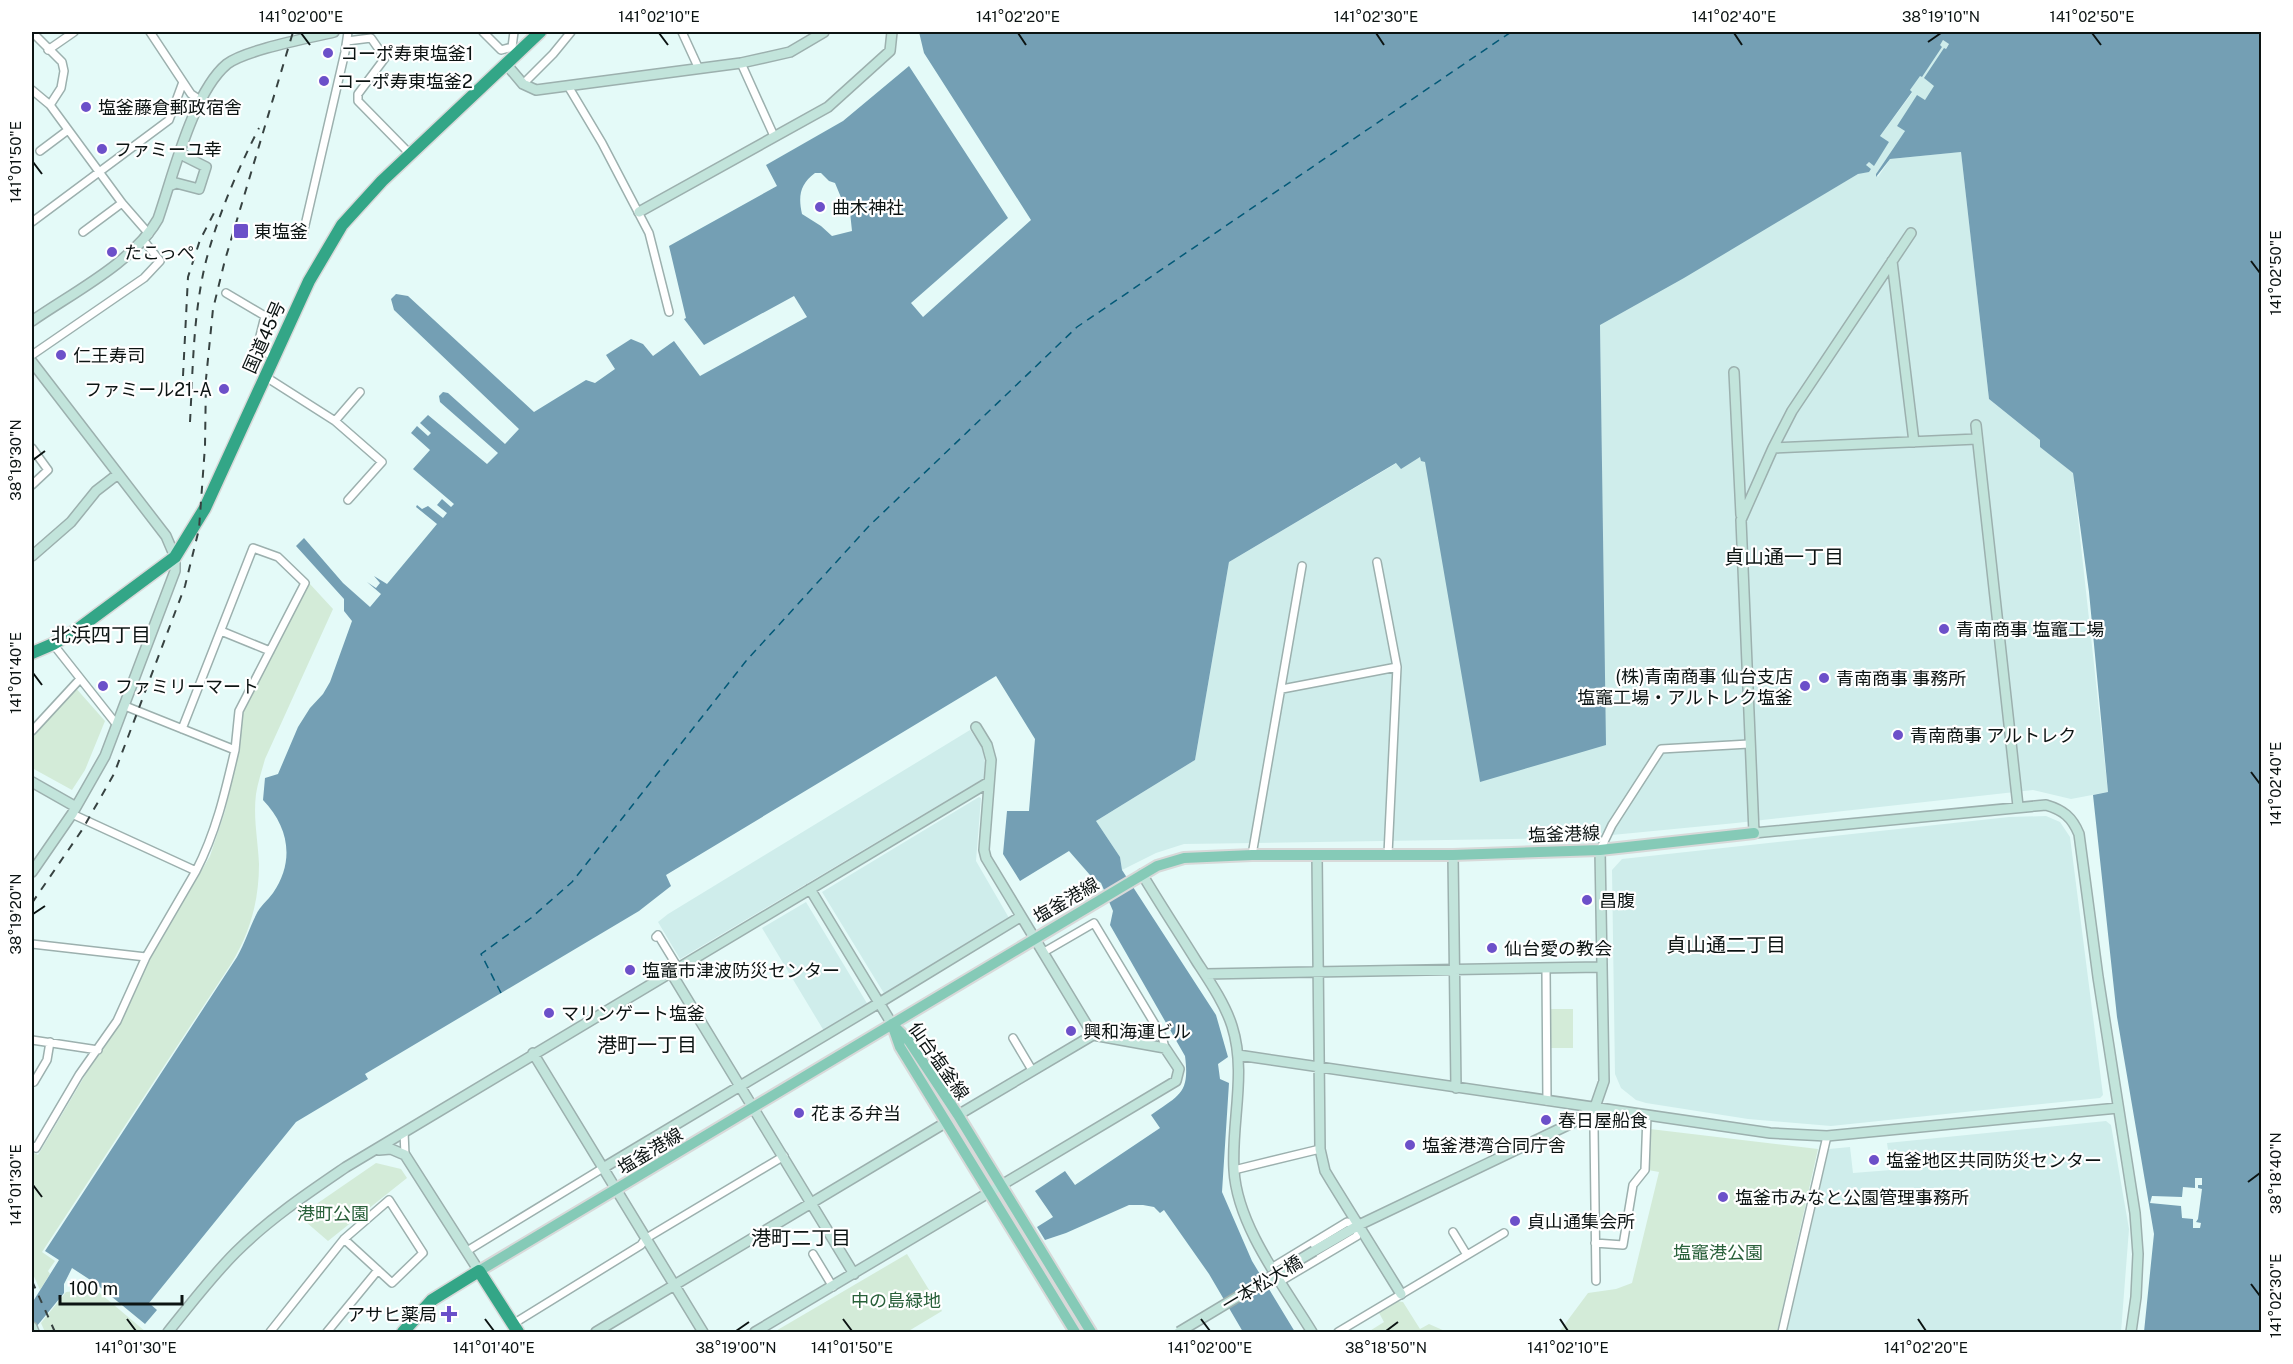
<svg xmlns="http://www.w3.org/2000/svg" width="2293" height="1364" font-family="'Public Sans','Noto Sans JP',sans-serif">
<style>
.built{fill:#cfedeb}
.green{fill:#d3ebd8}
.water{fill:#749fb4;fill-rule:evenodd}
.pier{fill:#e4faf8}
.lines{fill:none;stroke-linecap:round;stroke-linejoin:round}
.ferry{stroke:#035977;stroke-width:1.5;stroke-dasharray:8 6;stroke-linecap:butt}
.street-casing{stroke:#9cb0ae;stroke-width:10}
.secondary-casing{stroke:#9cb0ae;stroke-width:12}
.primary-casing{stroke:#d8d9d9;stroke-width:14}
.highway-casing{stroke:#d8d9d9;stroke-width:15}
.street{stroke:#fff;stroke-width:7}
.secondary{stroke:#c2e4db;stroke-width:9}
.primary{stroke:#85cab7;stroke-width:10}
.highway{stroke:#33a687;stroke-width:12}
.rail{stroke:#374241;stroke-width:2;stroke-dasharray:8 8;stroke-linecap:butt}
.secondary-bridge-casing{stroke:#9cb0ae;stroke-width:12;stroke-linecap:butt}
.secondary-bridge{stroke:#c2e4db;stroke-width:9}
.ticks{fill:none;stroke:#0c1413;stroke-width:2}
.poi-dot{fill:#6c50c9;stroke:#fff;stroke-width:2}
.labels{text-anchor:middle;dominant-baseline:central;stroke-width:4.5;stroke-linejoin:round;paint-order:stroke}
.poi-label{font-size:18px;fill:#0c1413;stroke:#fff;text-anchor:start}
.street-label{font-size:18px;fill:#0c1413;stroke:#fff}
.park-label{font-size:18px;fill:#29603a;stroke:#fff}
.neighbourhood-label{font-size:20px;fill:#0c1413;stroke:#fff}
.neatline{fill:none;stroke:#0c1413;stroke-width:2}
.ticks-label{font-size:15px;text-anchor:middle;fill:#0c1413}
</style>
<rect width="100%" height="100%" fill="#e4faf8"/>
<path class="built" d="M1943,40L1949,44L1925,78L1935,86L1925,100L1917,96L1897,126L1905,131L1876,174L1878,177L1890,159L1961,152L1989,399L2040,440L2041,447L2073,473L2108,792L2071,799L2033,790L1736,823L1581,838L1184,844L1156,853L1122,870L1120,857L1096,821L1195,760L1229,562L1397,463L1421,457L1425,461L1605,745L1600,324L1858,174L1871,169L1866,166L1869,162L1873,165L1889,142L1880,136L1912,93L1910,90L1920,75L1922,77L1942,47L1939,45Z
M970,730L982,747L985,763L984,778L680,959L658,922L668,914Z
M979,797L981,798L976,861L1009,918L885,995L822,892Z
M2046,816L2060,822L2070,837L2103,1095L2100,1098L1831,1126L1748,1119L1646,1103L1636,1100L1621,1088L1615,1074L1612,870L1622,859L2009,817Z
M806,902L868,1005L824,1031L762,928Z
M2106,1121L2111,1125L2129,1229L2121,1332H1787L1829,1149L1850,1147L1853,1173L1891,1170L1887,1143Z"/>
<path class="green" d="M309,583L333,609L265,759C262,770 258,782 256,794C253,818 258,840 259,864C259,901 250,933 231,964L42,1252L55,1261L48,1271L50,1274L40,1290L32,1272V1152L38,1155L87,1072L122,1021L150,959L210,856L225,811L238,756L243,711Z
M74,686L105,721L85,770L72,790L32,768V739Z
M1549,1009H1573V1048H1550Z
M1650,1129L1818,1149L1777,1332H1559L1588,1293L1616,1289L1632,1283L1659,1172L1648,1170Z
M376,1163L401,1169L407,1178L328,1241L299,1216Z
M907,1254L942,1311L907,1332H774Z
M95,1289L146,1332H45L41,1323L66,1292Z
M1396,1301L1403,1302L1420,1329L1429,1324L1447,1332H1368L1384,1322L1378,1311Z"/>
<path class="water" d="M919,32H2261V1332H2144L2154,1234L2117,1017L2093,795L2108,792L2089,592L2073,473L2040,447V440L1989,399L1961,152L1890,159L1876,177V174L1905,131L1897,126L1917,95L1925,100L1934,86L1924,78L1944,48L1946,49L1949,44L1943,40L1940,45L1942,47L1922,77L1920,76L1910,90L1912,92L1880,136L1889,142L1874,166L1869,162L1866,165L1871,169L1869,172L1858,174L1684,278L1600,325L1606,745L1480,782L1425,462L1421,461L1420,457L1401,469L1396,463L1229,562L1195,760L1096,821L1120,857L1122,870L1216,1015L1228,1057L1218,1064L1220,1079L1229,1083L1222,1192L1252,1261L1295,1332H1243L1209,1274L1164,1210L1160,1213L1154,1207L1143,1205H1129L1066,1233L1045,1240L1037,1227L1053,1217L1035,1191L1065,1171L1075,1185L1160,1128L1151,1115C1179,1095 1190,1094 1185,1056L1110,925L1113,911L1101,883L1090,875L1069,851L1020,881L1003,854L1007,811H1029L1035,739L996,676L666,875L671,886L639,911L365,1074L368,1079L296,1122L149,1303L157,1310L145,1324L95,1283L72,1268L64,1284V1293L32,1332V1303L59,1260L45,1251L237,957C245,943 249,929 256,915C260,906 268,900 273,893C295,861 289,827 263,800L265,778L278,774L298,727L310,708L323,694L330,682L352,621L344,611V599L296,546L304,538L343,583L370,607L381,594L367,582L376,588L380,583L374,576L387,584L437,524L416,507L417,505L422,509L428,506L443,518L447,513L437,505L442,499L451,507L454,504L413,469L430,450L411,433L417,426L428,436L431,433L420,423L428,415L487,464L498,453L440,402L439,396L443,392L448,393L505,444L519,429L394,310L391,299L396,294L408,296L534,412L586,380L595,383L615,369L606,355L631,339L643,344L653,356L674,341L700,376L807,317L794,296L704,345L684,319L686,318L669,246L777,186L766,165L843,121L909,66L1008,218L911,303L923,317L1031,220L924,53ZM815,173H821L829,181L835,183L845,207L850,212L852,231L832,236L821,226L802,214C798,196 800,184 815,173Z"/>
<path class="pier" d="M2195,1178H2202V1185H2198V1188L2202,1189L2198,1219L2196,1222L2201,1223L2200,1228H2193V1219L2182,1218L2181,1206L2150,1203L2152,1196L2182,1197L2183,1187L2195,1188Z"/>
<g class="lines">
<path class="ferry" d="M501,993L481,954L531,918L572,882L746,661L869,526L1077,327L1511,32"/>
<g class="street-casing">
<path id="street" d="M32,32L62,62L64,71L61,88L50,105L122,203L149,234
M150,32L191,94L200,100
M483,32L501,50L512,47
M682,32L699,69
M347,41L371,38L385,58L358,94V101L410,154
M513,49L512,47L514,32
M48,50L74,32
M741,63L774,136
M523,84L553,54L571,32
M568,86L602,143L649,233L669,312
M32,90L50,105
M40,151L68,130
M32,222L169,120L183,82
M83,232L122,203
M303,234L345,52L348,32
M226,293L265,316L257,348L274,357
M32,355L144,278L160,261L144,241
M266,377L335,421L382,462L348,500
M335,421L360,392
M32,448L48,470L32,485
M1377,562L1397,667L1388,854
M221,631L270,651
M53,644L117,725
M1282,689L1397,667
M125,706L235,750C225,793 216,832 196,871
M182,729L253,548L278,557L305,583L239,711L235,750
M32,731L80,679
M1600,850L1612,825L1661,749L1749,744
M1252,855L1302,566
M656,937L658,935L677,966
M32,944L146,957
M1044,952L1094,923L1162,1036L1165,1048
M1546,969L1547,1101
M1013,1038L1032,1070
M32,1040L98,1050
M34,1082L47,1060L50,1042
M1595,1107L1594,1128L1596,1281
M404,1132L405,1155
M32,1146L36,1148L79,1075L117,1021L146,957L196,871L72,814
M1234,1170L1320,1149
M1453,1232L1467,1255
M1595,1243L1623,1245L1633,1185L1645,1170L1647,1115
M467,1251L603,1168
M813,1254L833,1287
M1273,1267L1347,1222L1359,1225L1357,1236L1281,1281
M513,1324L641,1245L645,1239L784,1156
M270,1332L344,1239L389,1200L423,1253L392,1283L344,1239
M327,1332L378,1270
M1338,1332L1504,1233
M1782,1332L1827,1136"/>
</g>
<g class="secondary-casing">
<path id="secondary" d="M506,64L523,84L536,90L741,63L790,52L824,32
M169,186L176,183L199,189L206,167L186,157L181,151
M639,212L828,107L890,51L892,32
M1911,233L1792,411L1773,448L1741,520L1754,833L2046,805C2063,810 2072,817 2079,834L2098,977L2135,1213L2138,1254L2136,1297L2131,1332
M1892,261L1914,442
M32,321C72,293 134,262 158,219C173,176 193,92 227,64C245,50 309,38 334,32
M32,362L166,536L175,557V571L105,756L72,814L32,872
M1734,372L1741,515
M1976,425L2018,806
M1773,448L1977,439
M32,556L71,522L96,491L118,474
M976,727L987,745L991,760L984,850L986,858L1093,1035
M32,782L76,807
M1317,855L1320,1149L1325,1171L1331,1181L1401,1294
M1453,855L1456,1088
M1142,874C1160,904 1179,933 1197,962C1210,982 1225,1004 1232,1026C1247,1073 1231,1122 1234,1170C1237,1226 1284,1286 1312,1332
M810,889L892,1024
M670,971L854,1274
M1205,974L1601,967
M533,1053L703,1332
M1238,1055L1770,1133L1827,1136L2118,1108
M379,1150L391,1149L405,1155L479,1271
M603,1168L879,1003L1020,917
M1314,1251L1359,1225L1572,1123L1595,1107L1604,1081L1600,850
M32,1327L34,1332
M168,1332C190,1305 211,1277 236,1252C269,1219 308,1193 346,1167L989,782
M596,1332L945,1123
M755,1332L1176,1081L1179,1069L1165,1048L1093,1035L958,1115"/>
</g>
<g class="primary-casing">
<path id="primary" d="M892,1024L909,1041L958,1115L1091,1332
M893,1027L900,1047L1075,1332
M479,1271L1157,866L1184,858L1252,855H1453L1600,850L1754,833"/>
</g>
<g class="highway-casing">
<path id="highway" d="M32,653L53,644L78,629L175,557L205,508L309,281L342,225L382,181L540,32
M403,1332L432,1300L479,1271L518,1332"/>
</g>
<use href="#street" class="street"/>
<use href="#secondary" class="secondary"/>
<use href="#primary" class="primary"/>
<use href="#highway" class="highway"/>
<path class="rail" d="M183,376L188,277L200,240L214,213
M190,422C193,368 193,314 206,261C218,215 237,171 259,128
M32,903L82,830L114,774L185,586L199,529L205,446L206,379L213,309L225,260L293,32
M32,1281L55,1332"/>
<g class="secondary-bridge-casing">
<path id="secondary-bridge" d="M1179,1332L1314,1251"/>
</g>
<use href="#secondary-bridge" class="secondary-bridge"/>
</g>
<path class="ticks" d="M301,33L310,45M659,33L668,45M1018,33L1026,45M1376,33L1384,45M1734,33L1742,45M2092,33L2101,45M1928,42L1941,33M33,162L42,174M2251,261L2260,273M33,460L45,451M33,673L42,685M2251,772L2260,784M33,914L45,906M2248,1182L2260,1173M33,1185L42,1197M2251,1284L2260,1296M127,1319L136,1331M485,1319L494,1331M843,1319L852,1331M1201,1319L1210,1331M1560,1319L1568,1331M1918,1319L1926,1331M736,1331L749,1322M1386,1331L1398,1322"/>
<g class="poi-dot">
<circle cx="328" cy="53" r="6"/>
<circle cx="324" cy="81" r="6"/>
<circle cx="86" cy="107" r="6"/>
<circle cx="102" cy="149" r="6"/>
<circle cx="820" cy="207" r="6"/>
<rect x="233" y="223" width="16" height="16" rx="3"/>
<circle cx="112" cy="252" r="6"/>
<circle cx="61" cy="355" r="6"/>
<circle cx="224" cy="389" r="6"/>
<circle cx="1944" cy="629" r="6"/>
<circle cx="1824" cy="678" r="6"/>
<circle cx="103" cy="686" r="6"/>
<circle cx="1805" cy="686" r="6"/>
<circle cx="1898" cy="735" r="6"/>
<circle cx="1587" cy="900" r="6"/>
<circle cx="1492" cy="948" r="6"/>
<circle cx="630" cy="970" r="6"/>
<circle cx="549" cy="1013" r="6"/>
<circle cx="1071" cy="1031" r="6"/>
<circle cx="799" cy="1113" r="6"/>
<circle cx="1546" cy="1120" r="6"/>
<circle cx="1410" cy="1145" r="6"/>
<circle cx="1874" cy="1160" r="6"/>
<circle cx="1723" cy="1197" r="6"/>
<circle cx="1515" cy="1221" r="6"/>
<path d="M446 1305h6v6h6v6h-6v6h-6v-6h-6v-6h6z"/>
</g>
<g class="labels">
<g class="poi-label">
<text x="340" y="53">コーポ寿東塩釜1</text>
<text x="336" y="81">コーポ寿東塩釜2</text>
<text x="98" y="107">塩釜藤倉郵政宿舎</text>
<text x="114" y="149">ファミーユ幸</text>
<text x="832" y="207">曲木神社</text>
<text x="254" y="231">東塩釜</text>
<text x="124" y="252">たこっぺ</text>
<text x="73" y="355">仁王寿司</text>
<text x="212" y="389" text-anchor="end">ファミール21-A</text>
<text x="1956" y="629">青南商事 塩竈工場</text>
<text x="1793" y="676" text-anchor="end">(株)青南商事 仙台支店<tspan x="1793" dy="21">塩竈工場・アルトレク塩釜</tspan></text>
<text x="1836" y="678">青南商事 事務所</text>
<text x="115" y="686">ファミリーマート</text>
<text x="1910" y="735">青南商事 アルトレク</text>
<text x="1599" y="900">昌腹</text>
<text x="1504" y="948">仙台愛の教会</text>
<text x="642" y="970">塩竈市津波防災センター</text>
<text x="561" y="1013">マリンゲート塩釜</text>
<text x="1083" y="1031">興和海運ビル</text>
<text x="811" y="1113">花まる弁当</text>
<text x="1558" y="1120">春日屋船食</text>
<text x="1422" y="1145">塩釜港湾合同庁舎</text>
<text x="1886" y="1160">塩釜地区共同防災センター</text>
<text x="1735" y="1197">塩釜市みなと公園管理事務所</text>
<text x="1527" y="1221">貞山通集会所</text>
<text x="437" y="1314" text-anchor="end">アサヒ薬局</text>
</g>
<g class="street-label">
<text transform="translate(264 337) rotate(-66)">国道45号</text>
<text transform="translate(1564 834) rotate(-2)">塩釜港線</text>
<text transform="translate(1066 900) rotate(-30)">塩釜港線</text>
<text transform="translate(939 1061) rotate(55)">仙台塩釜線</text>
<text transform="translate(650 1151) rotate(-31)">塩釜港線</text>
<text transform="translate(1262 1283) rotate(-31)">一本松大橋</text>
</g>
<g class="park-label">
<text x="333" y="1213">港町公園</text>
<text x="1718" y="1252">塩竈港公園</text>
<text x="896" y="1300">中の島緑地</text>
</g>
<g class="neighbourhood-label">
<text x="1784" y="557">貞山通一丁目</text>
<text x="101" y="635">北浜四丁目</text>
<text x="1726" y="945">貞山通二丁目</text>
<text x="647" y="1045">港町一丁目</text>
<text x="801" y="1238">港町二丁目</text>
</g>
</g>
<rect width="2293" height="1364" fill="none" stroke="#ffffff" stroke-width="66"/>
<path d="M60 1295v9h122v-9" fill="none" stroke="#0c1413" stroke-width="3"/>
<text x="69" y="1295" font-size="18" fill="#0c1413" stroke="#ffffff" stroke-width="4.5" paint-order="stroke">100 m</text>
<rect x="33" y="33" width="2227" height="1298" class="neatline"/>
<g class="ticks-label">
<text x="301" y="22">141°02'00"E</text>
<text x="659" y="22">141°02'10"E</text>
<text x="1018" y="22">141°02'20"E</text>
<text x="1376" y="22">141°02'30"E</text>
<text x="1734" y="22">141°02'40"E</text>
<text x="1941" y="22">38°19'10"N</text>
<text x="2092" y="22">141°02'50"E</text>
<text transform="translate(16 162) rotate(-90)" y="5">141°01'50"E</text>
<text transform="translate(2276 273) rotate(-90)" y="5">141°02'50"E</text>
<text transform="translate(16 460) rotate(-90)" y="5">38°19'30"N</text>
<text transform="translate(16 673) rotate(-90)" y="5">141°01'40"E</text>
<text transform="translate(2276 784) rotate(-90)" y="5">141°02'40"E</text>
<text transform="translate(16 914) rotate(-90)" y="5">38°19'20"N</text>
<text transform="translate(2276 1173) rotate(-90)" y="5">38°18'40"N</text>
<text transform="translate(16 1185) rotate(-90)" y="5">141°01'30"E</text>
<text transform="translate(2276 1296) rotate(-90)" y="5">141°02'30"E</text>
<text x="136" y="1353">141°01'30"E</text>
<text x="494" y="1353">141°01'40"E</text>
<text x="736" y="1353">38°19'00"N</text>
<text x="852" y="1353">141°01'50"E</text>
<text x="1210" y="1353">141°02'00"E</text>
<text x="1386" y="1353">38°18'50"N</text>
<text x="1568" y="1353">141°02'10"E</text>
<text x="1926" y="1353">141°02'20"E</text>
</g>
</svg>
